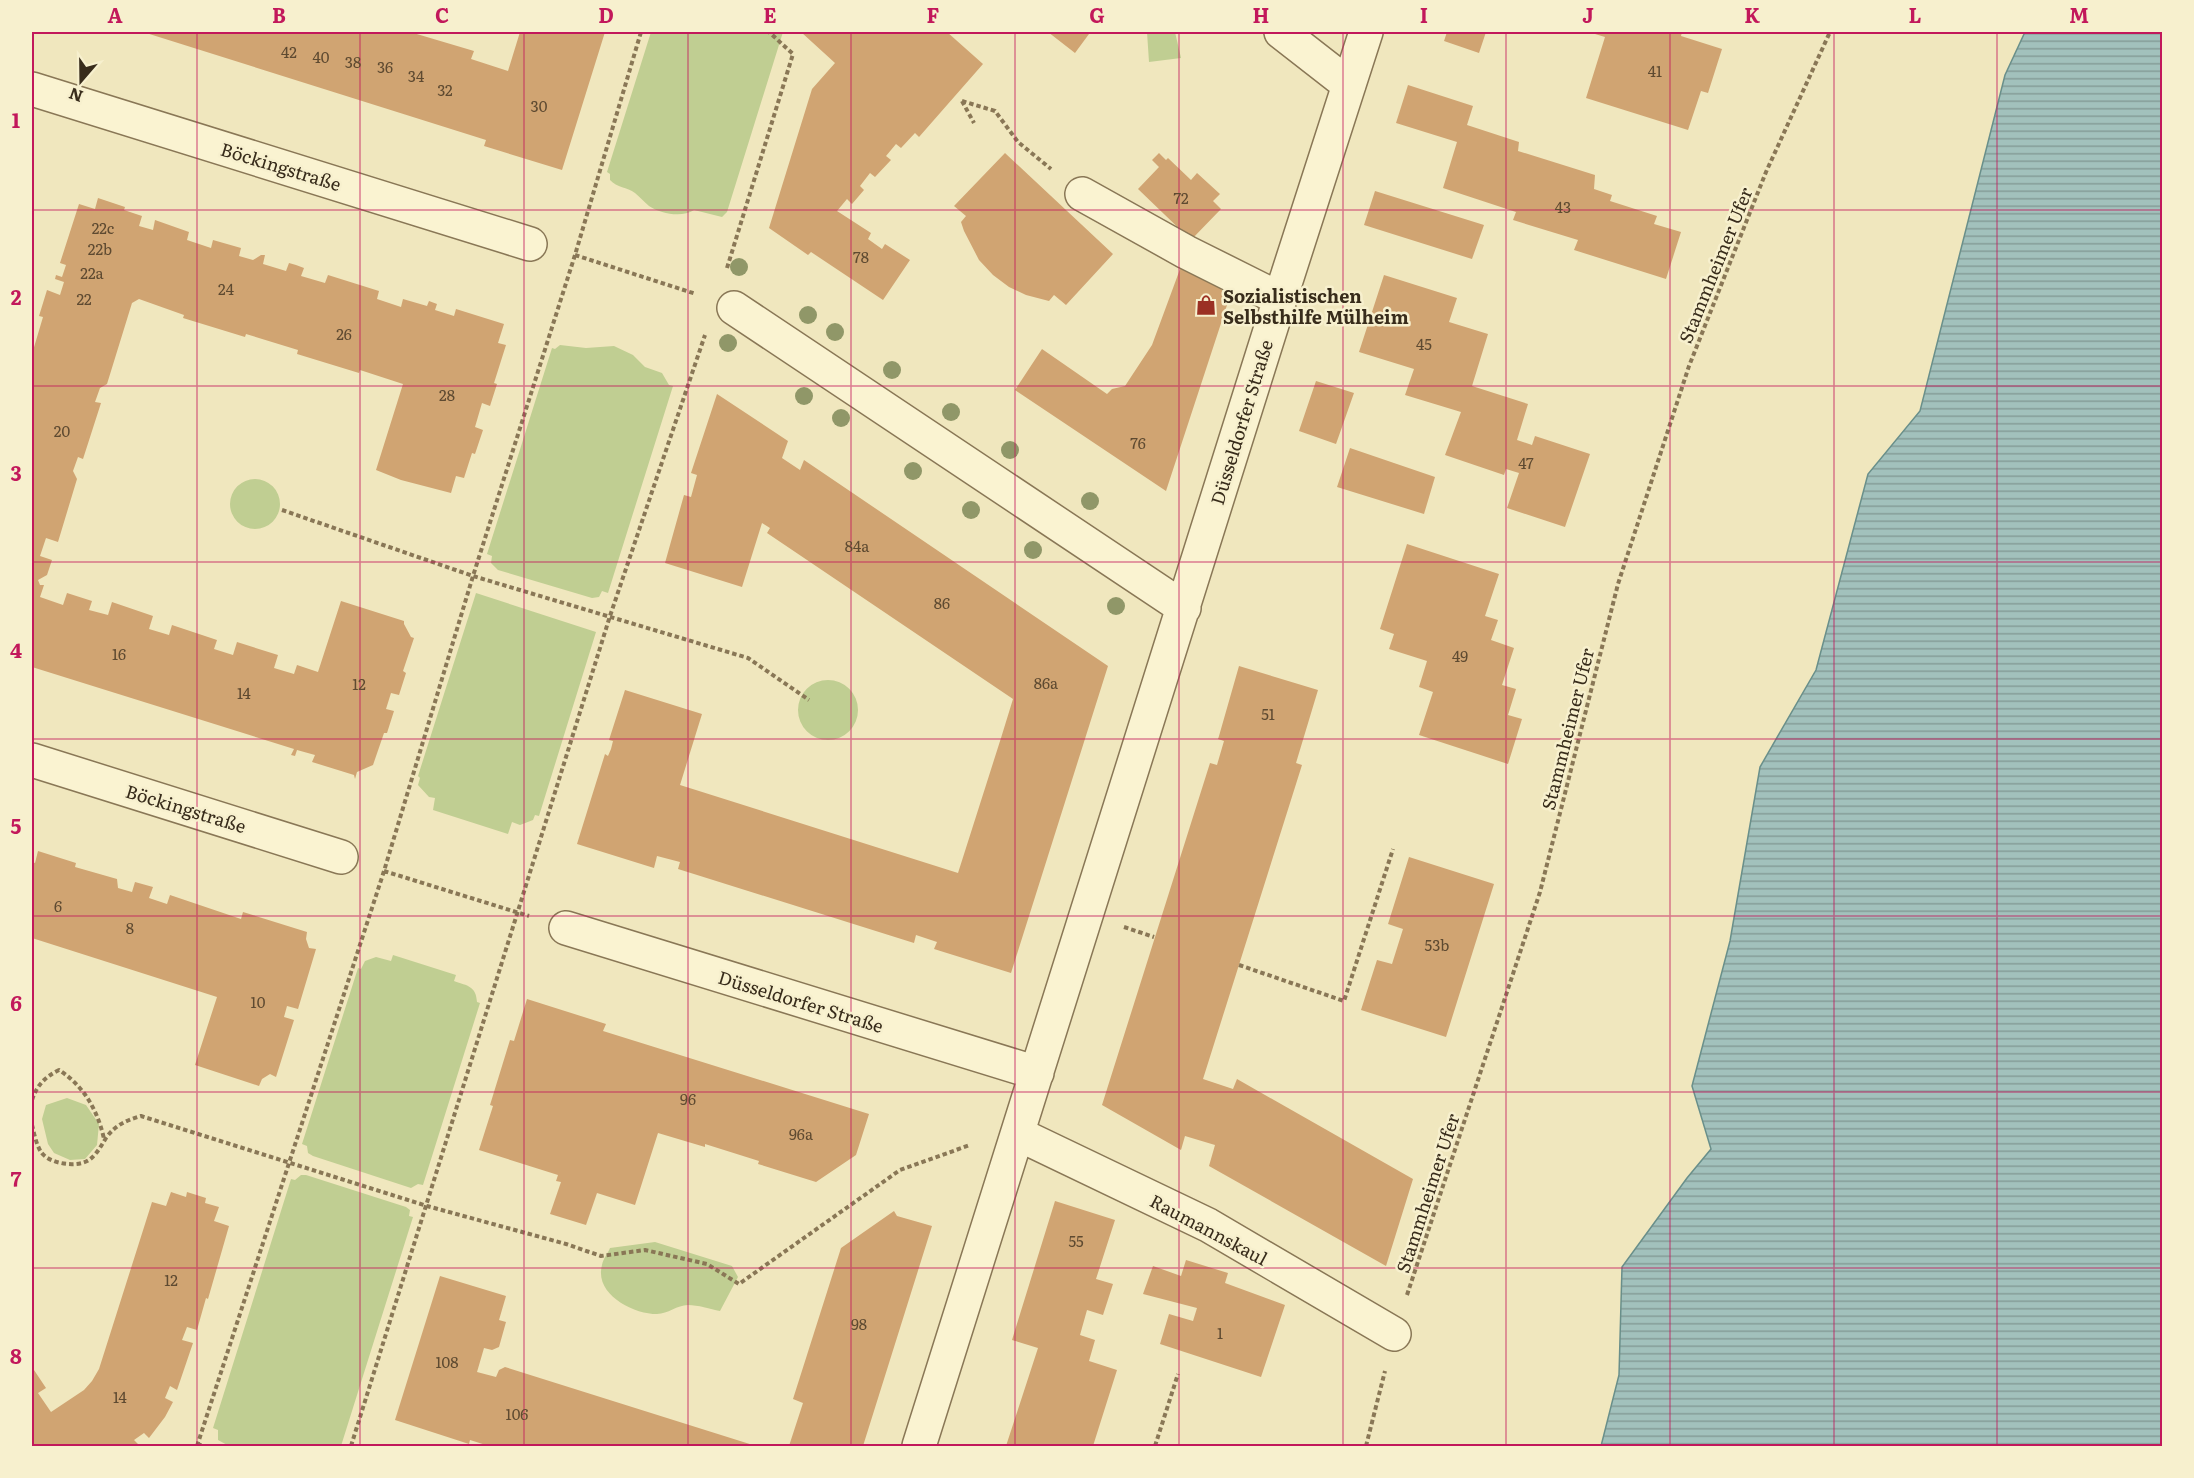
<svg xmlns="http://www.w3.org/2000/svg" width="2194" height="1478" font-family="Literata,serif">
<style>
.green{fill:#c0ce92}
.water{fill:url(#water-rules);stroke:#698f8a;stroke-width:1.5}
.building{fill:#d0a472}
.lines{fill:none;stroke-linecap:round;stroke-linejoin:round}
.minor-casing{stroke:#897756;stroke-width:36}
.path{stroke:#897756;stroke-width:4;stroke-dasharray:4.5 3;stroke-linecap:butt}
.minor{stroke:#faf3d1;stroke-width:33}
.tree{fill:#909768}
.grid{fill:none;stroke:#c2185b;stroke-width:1.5;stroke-opacity:0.55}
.labels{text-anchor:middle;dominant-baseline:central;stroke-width:5;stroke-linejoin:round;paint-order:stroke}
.number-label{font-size:15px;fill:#5e4a31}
.street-label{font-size:18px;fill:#382c1b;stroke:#f7f0ce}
.poi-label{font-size:18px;font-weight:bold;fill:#382c1b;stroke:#f7f0ce;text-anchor:start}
.neatline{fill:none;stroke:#c2185b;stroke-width:2}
.grid-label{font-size:20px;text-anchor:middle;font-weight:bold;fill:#c2185b}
</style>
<defs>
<pattern id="water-rules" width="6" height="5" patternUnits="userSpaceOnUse" patternTransform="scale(1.5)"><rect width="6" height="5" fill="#a2c1bc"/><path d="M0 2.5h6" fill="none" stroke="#859d98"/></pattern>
</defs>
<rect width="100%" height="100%" fill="#f0e7be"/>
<path class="green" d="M651,32H783L727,212L722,217L694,210C682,218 661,214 649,206C644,202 640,197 635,193C627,187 617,188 610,180V174L607,172Z
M1147,32H1175L1181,58L1149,62Z
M560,345L586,348L614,346L633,355L645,367L662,373L669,385L673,386L608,593L602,591L599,597L592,598L498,570L491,563L492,556L487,554L552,348L555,349Z
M230 504a25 25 0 1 1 50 0a25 25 0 1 1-50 0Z
M476,593L596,632L539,816L535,815L533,820L520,825L512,822L508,834L433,810L435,798L429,797L418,785L420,778L418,776Z
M798 710a30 30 0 1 1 60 0a30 30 0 1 1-60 0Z
M393,955L456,975L454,981C468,986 476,986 477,1002L480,1003L423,1185L418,1184L411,1188L313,1156L308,1153L307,1146L302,1144L358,968L361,969L365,961L376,957L391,961Z
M67,1098L86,1105L99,1124L97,1145L85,1159L70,1160L54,1153L48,1144L42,1119L46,1105Z
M301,1175H306L406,1207L410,1210L409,1216L413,1217L341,1446H229L218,1440V1430L213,1428L291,1179L295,1180Z
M655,1242L732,1266L738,1277L720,1311C710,1309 698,1305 688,1305C677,1305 668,1314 657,1314C633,1314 594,1294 602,1265C603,1259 608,1253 610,1248Z"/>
<path class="water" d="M2025,32H2162V1446H1601L1619,1375L1622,1267L1687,1178L1711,1149L1692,1086L1730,941L1760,767L1816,670L1868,474L1920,411L2005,75Z"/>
<path class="building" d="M143,32H410L474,51L471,59L508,71L520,32H605L562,170L484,146L486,140Z
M801,32H947L983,64L919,137L915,133L901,148L896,144L886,156L891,160L875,177L870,173L860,186L864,190L852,204L847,199L837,211L871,233L868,239L882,249L885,244L910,260L883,300L811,252L808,255L769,228L812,89L835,63Z
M1048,32H1086L1089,34L1075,53Z
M1447,32H1486L1479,53L1444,41Z
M1596,32H1682L1681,36L1722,49L1708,93L1701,91L1688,130L1586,98L1605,37L1595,34Z
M1408,85L1473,106L1467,125L1519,142L1518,151L1595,175L1594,189L1612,195L1610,201L1657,216L1654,224L1681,232L1666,279L1574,250L1578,240L1513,220L1516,212L1443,188L1457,142L1396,123Z
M1005,153L1113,254L1066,305L1054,295L1049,301L1026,295L1009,287L993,275L979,260L964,231L961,222L966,216L954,206Z
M1159,153L1166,160L1168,158L1191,180L1197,173L1220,194L1213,201L1221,209L1191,240L1138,189L1159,167L1152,160Z
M1375,191L1484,225L1472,259L1364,225Z
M98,198L125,207L124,210L142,216L139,226L153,230L155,220L189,232L187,240L211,248L213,240L241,248L239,256L253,260L261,255H265L263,264L286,271L289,263L296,265L304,268L301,276L325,283L328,275L379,291L377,299L401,307L403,299L427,306L429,301L437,304L435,310L454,316L456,309L504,324L498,343L506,345L494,383L497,384L490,406L482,403L475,427L483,430L475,454L472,453L464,478L456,476L451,493L401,480L376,470L403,384L360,370L359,373L297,354L298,350L246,334L245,337L183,318L184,315L139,299L132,303L107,384L100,388L95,402L101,403L83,459L78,457L73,471L77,479L58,542L46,538L40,556L52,560L47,575L38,580L40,585H44L40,597L63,605L67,593L92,601L89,610L108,615L112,602L153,616L149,629L169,635L172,625L217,640L214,649L233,655L237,642L278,655L274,668L294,674L297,665L318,672L341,601L404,621V624L411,637L414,638L403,671L406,673L399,695L391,693L386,709L394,711L387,733H384L373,765L357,772L355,779L354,775L312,762L315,755L297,750L295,756L291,755L294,749L32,667V354L43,317L39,316L47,290L60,295L64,282L55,279L56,275L62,277L66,265L60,263L79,204L95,209Z
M1183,261L1209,274L1229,299L1166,491L1015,390L1042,349L1107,394L1112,389L1125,386L1152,345Z
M1384,275L1457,298L1449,322L1488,334L1472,386L1528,404L1517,440L1532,445L1535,436L1590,454L1565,527L1507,508L1519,473L1506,469L1504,475L1445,455L1461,412L1405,395L1414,369L1359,352Z
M1316,381L1354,393L1336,444L1299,431Z
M717,394L788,441L782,458L800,470L804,460L1108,666L1011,973L934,949L937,942L916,935L914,943L678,869L680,862L657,856L654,868L577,844L605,754L608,756L611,749L613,741L609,740L625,690L702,714L680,785L958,873L1001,738L1013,699L767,533L770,528L762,523L742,587L665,563L684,495L691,497L697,475L691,473Z
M1350,448L1435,477L1424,514L1337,487Z
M1407,544L1499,574L1485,616L1498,620L1491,640L1514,648L1502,685L1516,689L1508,715L1522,719L1508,764L1419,735L1433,692L1419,687L1427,661L1389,649L1394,634L1380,629Z
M1239,666L1318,690L1296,763L1302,765L1203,1079L1233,1089L1237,1079L1413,1179L1386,1266L1209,1166L1215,1145L1185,1136L1181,1150L1102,1105L1210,763L1217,765L1224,741L1218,739L1219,736Z
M38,851L76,863L75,867L117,879L118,888L132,892L135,882L153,887L149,898L167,904L170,895L241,919L243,912L307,932L306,939L309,948L316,949L298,1009L287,1006L284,1017L294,1020L276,1077L270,1074L262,1079L259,1086L195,1065L217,997L32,938V862L35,863Z
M1409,857L1494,884L1446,1037L1361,1010L1377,960L1392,964L1403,929L1388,924Z
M527,999L606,1024L603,1031L869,1114L856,1155L816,1182L758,1164L759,1161L705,1144V1147L658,1133L635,1205L597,1193L586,1225L550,1214L561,1182L556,1181L558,1175L479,1150L493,1106L490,1105L510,1040L514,1041Z
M171,1192L186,1197L187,1192L206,1198L205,1203L219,1207L214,1221L229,1226L208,1299L206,1298L197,1330L187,1327L182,1340L193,1343L177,1390L170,1386L165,1398L173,1402L165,1417L149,1438L144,1433L134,1440L140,1446H32V1367L46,1388L38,1393L51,1412L84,1390L92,1381L99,1369L152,1202L166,1206Z
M1055,1201L1115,1220L1096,1279L1113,1284L1103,1315L1087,1310L1080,1335L1095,1340L1089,1361L1117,1370L1093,1446H1006L1038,1348L1012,1340Z
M894,1211L897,1216L932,1226L863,1446H789L803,1403L793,1399L841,1248Z
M1186,1260L1228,1273L1225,1283L1285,1305L1261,1377L1160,1344L1169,1314L1193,1321L1197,1308L1143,1294L1153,1266L1181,1276Z
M440,1276L506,1296L499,1320L506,1322L499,1347L492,1350L484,1348L477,1372L496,1377L499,1370L505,1367L756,1446H489L470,1440L469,1444L395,1420Z"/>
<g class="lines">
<g class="minor-casing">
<path id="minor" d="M1281,32L1349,85
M32,89L530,244
M1082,194L1186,252L1280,299
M734,308L1184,608
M32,760L341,857
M566,928L1037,1073
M1018,1134L1208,1225L1394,1334
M919,1446L1280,299L1366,32"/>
</g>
<path class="path" d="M962,101L995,111L1018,142L1051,169
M962,101L974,123
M575,255L696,294
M727,268L793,54L769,32
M282,510L473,576L748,658L809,700
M384,871L529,916
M1124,927L1154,937
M1239,965L1344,1001L1393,849
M32,1100C37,1085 45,1077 59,1070C84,1086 98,1111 104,1139
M32,1125C34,1133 36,1144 41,1152C49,1164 77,1168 89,1160C97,1154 101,1146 106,1138C115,1125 127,1120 141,1116L427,1206L566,1244L601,1256L645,1250L707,1264L739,1284L900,1170L970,1145
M1407,1295L1540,892L1618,584L1689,366L1766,172L1830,32
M197,1444L205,1446
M197,1446L384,871L473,576L575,255L641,32
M351,1446L610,616L705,335
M1155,1446L1178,1374
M1366,1446L1385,1371"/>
<use href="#minor" class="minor"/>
</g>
<g class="tree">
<circle cx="739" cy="267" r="9"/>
<circle cx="808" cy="315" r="9"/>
<circle cx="835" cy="332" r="9"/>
<circle cx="728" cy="343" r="9"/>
<circle cx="892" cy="370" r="9"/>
<circle cx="804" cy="396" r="9"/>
<circle cx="951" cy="412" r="9"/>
<circle cx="841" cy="418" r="9"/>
<circle cx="1010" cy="450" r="9"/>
<circle cx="913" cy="471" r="9"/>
<circle cx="1090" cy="501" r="9"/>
<circle cx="971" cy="510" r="9"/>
<circle cx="1033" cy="550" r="9"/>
<circle cx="1116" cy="606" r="9"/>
</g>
<path class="grid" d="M197,32V1446M360,32V1446M524,32V1446M688,32V1446M851,32V1446M1015,32V1446M1179,32V1446M1343,32V1446M1506,32V1446M1670,32V1446M1834,32V1446M1997,32V1446M32,210H2162M32,386H2162M32,562H2162M32,739H2162M32,916H2162M32,1092H2162M32,1268H2162"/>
<defs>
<g id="shop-bare" transform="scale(1.62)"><path d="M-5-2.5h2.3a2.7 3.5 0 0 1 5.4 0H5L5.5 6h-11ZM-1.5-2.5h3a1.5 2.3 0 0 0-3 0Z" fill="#9b3023" stroke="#f7f0ce" stroke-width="2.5" paint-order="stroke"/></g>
</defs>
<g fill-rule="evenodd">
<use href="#shop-bare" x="1206" y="305"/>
</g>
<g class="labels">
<g class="number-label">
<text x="289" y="51">42</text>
<text x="321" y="56">40</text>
<text x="353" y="61">38</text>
<text x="385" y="66">36</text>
<text x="1655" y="70">41</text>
<text x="416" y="75">34</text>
<text x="445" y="89">32</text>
<text x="539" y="105">30</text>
<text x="1181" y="197">72</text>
<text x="1563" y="206">43</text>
<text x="103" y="227">22c</text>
<text x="100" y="248">22b</text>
<text x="861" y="256">78</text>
<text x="92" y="272">22a</text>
<text x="226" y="288">24</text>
<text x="84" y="298">22</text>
<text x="344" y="333">26</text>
<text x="1424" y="343">45</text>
<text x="447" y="394">28</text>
<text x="62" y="430">20</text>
<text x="1138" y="442">76</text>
<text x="1526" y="462">47</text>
<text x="857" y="545">84a</text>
<text x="942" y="602">86</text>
<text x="119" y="653">16</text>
<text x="1460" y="655">49</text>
<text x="1046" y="682">86a</text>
<text x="359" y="683">12</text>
<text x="244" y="692">14</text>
<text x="1268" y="713">51</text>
<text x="58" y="905">6</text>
<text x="130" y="927">8</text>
<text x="1437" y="944">53b</text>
<text x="258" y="1001">10</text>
<text x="688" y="1098">96</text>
<text x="801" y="1133">96a</text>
<text x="1076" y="1240">55</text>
<text x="171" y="1279">12</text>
<text x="859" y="1323">98</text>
<text x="1220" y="1332">1</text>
<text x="447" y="1361">108</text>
<text x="120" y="1396">14</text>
<text x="517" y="1413">106</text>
</g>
<g class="street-label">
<text transform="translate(281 166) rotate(17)">Böckingstraße</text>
<text transform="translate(1715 265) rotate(-68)">Stammheimer Ufer</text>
<text transform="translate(1241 422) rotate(-73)">Düsseldorfer Straße</text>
<text transform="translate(1567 729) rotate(-76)">Stammheimer Ufer</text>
<text transform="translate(186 808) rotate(17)">Böckingstraße</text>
<text transform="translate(801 1001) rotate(17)">Düsseldorfer Straße</text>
<text transform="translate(1427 1193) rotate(-72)">Stammheimer Ufer</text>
<text transform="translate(1209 1229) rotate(28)">Raumannskaul</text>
</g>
<g class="poi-label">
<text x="1223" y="295">Sozialistischen<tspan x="1223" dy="21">Selbsthilfe Mülheim</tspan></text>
</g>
</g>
<rect width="2194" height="1478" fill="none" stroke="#f7f0ce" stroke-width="66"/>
<g transform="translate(81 81) rotate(200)" stroke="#f7f0ce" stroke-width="4.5" paint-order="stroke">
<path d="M0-4.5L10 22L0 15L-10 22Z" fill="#382c1b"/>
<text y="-9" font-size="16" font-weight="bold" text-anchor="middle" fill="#382c1b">N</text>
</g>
<rect x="33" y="33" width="2128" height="1412" class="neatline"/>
<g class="grid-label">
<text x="115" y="23">A</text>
<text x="279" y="23">B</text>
<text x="442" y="23">C</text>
<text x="606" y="23">D</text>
<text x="770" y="23">E</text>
<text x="933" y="23">F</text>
<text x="1097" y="23">G</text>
<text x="1261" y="23">H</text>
<text x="1424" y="23">I</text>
<text x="1588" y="23">J</text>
<text x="1752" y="23">K</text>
<text x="1915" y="23">L</text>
<text x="2079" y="23">M</text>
<text x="16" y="128">1</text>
<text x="16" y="305">2</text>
<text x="16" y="481">3</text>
<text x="16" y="658">4</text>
<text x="16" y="834">5</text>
<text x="16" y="1011">6</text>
<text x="16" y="1187">7</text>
<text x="16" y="1364">8</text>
</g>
</svg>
